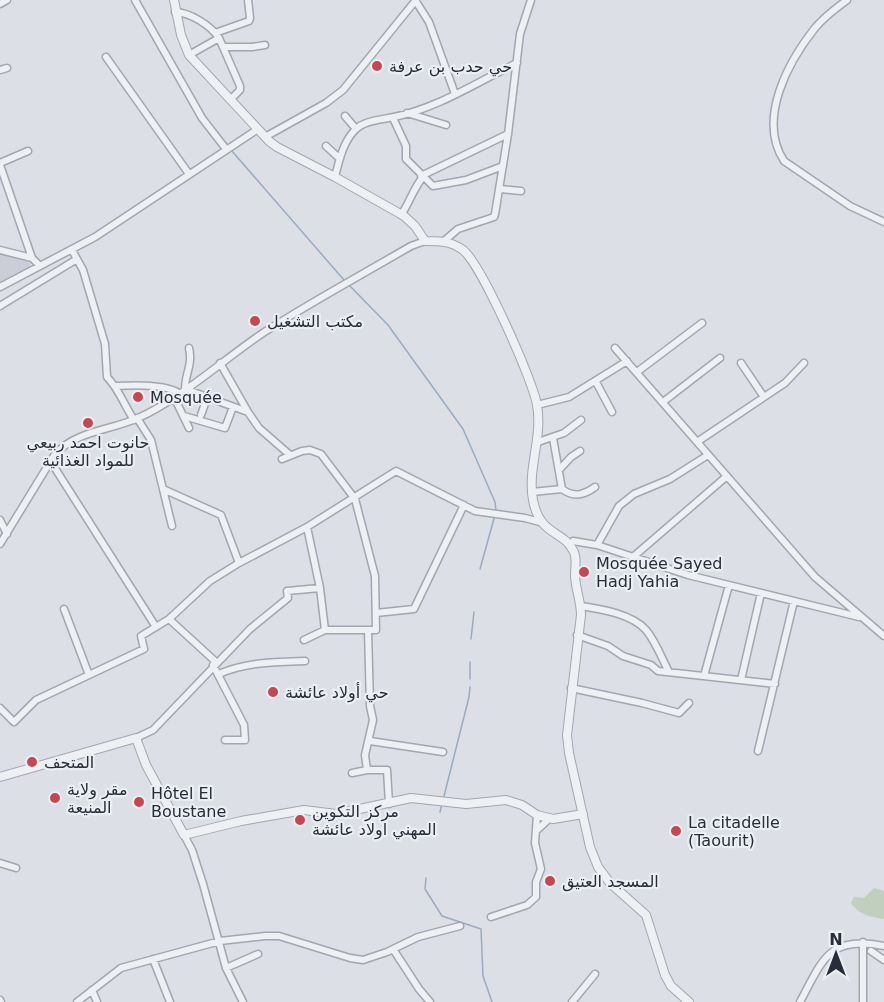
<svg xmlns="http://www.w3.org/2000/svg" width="884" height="1002" font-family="'DejaVu Sans','Noto Naskh Arabic',sans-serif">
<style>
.built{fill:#cbced6}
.green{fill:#c1cfbe}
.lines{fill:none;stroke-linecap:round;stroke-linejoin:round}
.stream{stroke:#99abc3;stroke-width:1.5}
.minor-casing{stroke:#a2a6ae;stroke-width:9}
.tertiary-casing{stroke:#a2a6ae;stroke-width:10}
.minor{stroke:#eff0f4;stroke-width:6}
.tertiary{stroke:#eff0f4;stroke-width:8}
.poi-dot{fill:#c44852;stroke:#ebeef3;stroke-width:2}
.labels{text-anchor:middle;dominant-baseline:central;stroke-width:4.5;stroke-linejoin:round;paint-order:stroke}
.poi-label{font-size:16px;fill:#272d3a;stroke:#ebeef3;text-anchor:start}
</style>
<rect width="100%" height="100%" fill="#dcdfe5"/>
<path class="built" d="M0,254L30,261V268L0,284Z"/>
<path class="green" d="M874,888L884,891V919C870,917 859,915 851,903L854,897L864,898Z"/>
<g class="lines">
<path class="stream" d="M211,125L227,146
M231,150L344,280
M349,285L388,325L463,429L495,502L496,511
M480,569L495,515
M471,639L474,612
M470,679V662
M443,800L469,697L470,687
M440,812L442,804
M426,878L425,889L442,916L481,929L483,976L492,1002"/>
<g class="minor-casing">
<path id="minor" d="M135,0L202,118L226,149
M415,0L429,22L455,94
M847,0C836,8 824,17 815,28C788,62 757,119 784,161L850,206L884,222
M0,4L7,0
M175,12C191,13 210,25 219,38L240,86V90L231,99
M215,33L249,21L250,18L248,0
M223,47H252L265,45
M189,55L219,38
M106,57L189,174
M0,70L7,68
M407,113L446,125
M345,116L356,129
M393,118L406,146V159L433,186L466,180L503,166
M265,137L326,103L343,90L416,0
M326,146L339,158
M0,163L28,151
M0,165L32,258L40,266
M421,176L508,134
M335,177C339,161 343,142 355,130C365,120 381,120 394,117C438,108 477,82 517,63
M500,189L521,191
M401,215C410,202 413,189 423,177
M444,241L458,229L494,217L495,214L508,134L520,34L531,0
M0,250L32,258
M72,250L83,270L105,344L107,377C119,389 124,405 134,420
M0,287L95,237L258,129
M0,306L77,259
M189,348C193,365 185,373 185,389L248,412L259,428L290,455
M615,348L815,577L884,636
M220,363L248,412
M741,363L764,397
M637,372L702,323
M596,382L612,412
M116,386C133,385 165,384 179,393
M174,397L189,428
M663,402L720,358
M537,405L569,397L627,361
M201,415L207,398
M184,416L225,428L233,407
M137,418L151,440L172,526
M553,438L562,489
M538,442L564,433L581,420
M697,442L785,383L804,363
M282,459L302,451L310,450L321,454L355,499L375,576L376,630H325L304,640
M51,462L156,627
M559,470L571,457L580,451
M163,489L221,515L239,563
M532,492L562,489C574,498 584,495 595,487
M0,520L7,534
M307,527L320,588L325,630
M0,544L55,454C78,430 109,431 138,418C181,399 225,358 266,331C313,301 363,274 411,246L425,241
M569,545L573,541L597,545L688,575L859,617
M597,545L619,506L634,494L670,479L708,455
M633,557L727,476
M581,606C601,609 632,614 646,630C656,642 662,659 669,672
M64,609L89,675
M376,613L414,609L464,505
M169,619L216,662
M577,635L608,646L623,656L651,665L658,671L775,684
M213,665L244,725L245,740H225
M219,674C246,662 275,662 305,661
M704,676L729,585
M741,680L761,593
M571,688L642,703L679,713L689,703
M0,708L14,722L36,700L144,649L141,636L169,619L210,581L239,563L307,527L396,471L475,511L525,518L540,522
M136,738L153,730L250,629L288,598L287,591L320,588
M370,741L443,752
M758,751L794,601
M367,770L365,755L373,720L370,706L368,630
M352,773L367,770H387L389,804
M536,831L550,818
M184,835L192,850L203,884L226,968L243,1002
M0,863L16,868
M491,917L527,905L536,897V882L541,869L535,843L537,815
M863,942V1002
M393,949L419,989L430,1002
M871,951L884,960
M153,959L170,1002
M226,968L258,954
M92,990L97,1002
M0,1000L1,1002
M77,1002L121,968L220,941L265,936H279L350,958L363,960L387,952L418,937L460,926
M572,1002L595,974
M800,1002C823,959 829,935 884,946"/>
</g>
<g class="tertiary-casing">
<path id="tertiary" d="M174,0L181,35L189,55L269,141L277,147L335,177L404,216L415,226L425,241C439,241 451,241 463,250C481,264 533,380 537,405C543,437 527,469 533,500C540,537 563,529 574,552C577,559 575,567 575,574C575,588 581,601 581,615L567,735L569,753L590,847L598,867L610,883L646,915L665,975L671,986L689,1002
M0,777L136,738L146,765L184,835L241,821L304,810L336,814L411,798L466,804L506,800L522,805L537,815L553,819L583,814"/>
</g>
<use href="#minor" class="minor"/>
<use href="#tertiary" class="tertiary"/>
</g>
<g class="poi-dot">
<circle cx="377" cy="66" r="6"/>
<circle cx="255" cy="321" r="6"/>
<circle cx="138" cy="397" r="6"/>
<circle cx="88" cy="423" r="6"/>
<circle cx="584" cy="572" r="6"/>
<circle cx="273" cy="692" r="6"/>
<circle cx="32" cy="762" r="6"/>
<circle cx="55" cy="798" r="6"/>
<circle cx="139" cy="802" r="6"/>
<circle cx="300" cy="820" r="6"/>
<circle cx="676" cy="831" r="6"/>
<circle cx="550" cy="881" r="6"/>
</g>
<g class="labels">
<g class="poi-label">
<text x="389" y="66">حي حدب بن عرفة</text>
<text x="267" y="321">مكتب التشغيل</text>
<text x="150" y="397">Mosquée</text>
<text x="88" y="442" text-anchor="middle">حانوت احمد ربيعي<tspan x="88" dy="18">للمواد الغذائية</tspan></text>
<text x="596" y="563">Mosquée Sayed<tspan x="596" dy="18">Hadj Yahia</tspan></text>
<text x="285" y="692">حي أولاد عائشة</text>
<text x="44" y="762">المتحف</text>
<text x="67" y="789">مقر ولاية<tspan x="67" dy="18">المنيعة</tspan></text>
<text x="151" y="793">Hôtel El<tspan x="151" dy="18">Boustane</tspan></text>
<text x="312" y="811">مركز التكوين<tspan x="312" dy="18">المهني اولاد عائشة</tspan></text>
<text x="688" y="822">La citadelle<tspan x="688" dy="18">(Taourit)</tspan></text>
<text x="562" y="881">المسجد العتيق</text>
</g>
</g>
<g transform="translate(836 954)" stroke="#ebeef3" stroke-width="4.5" paint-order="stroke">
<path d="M0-4.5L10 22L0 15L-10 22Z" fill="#272d3a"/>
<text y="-9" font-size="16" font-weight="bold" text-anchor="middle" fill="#272d3a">N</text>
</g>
</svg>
